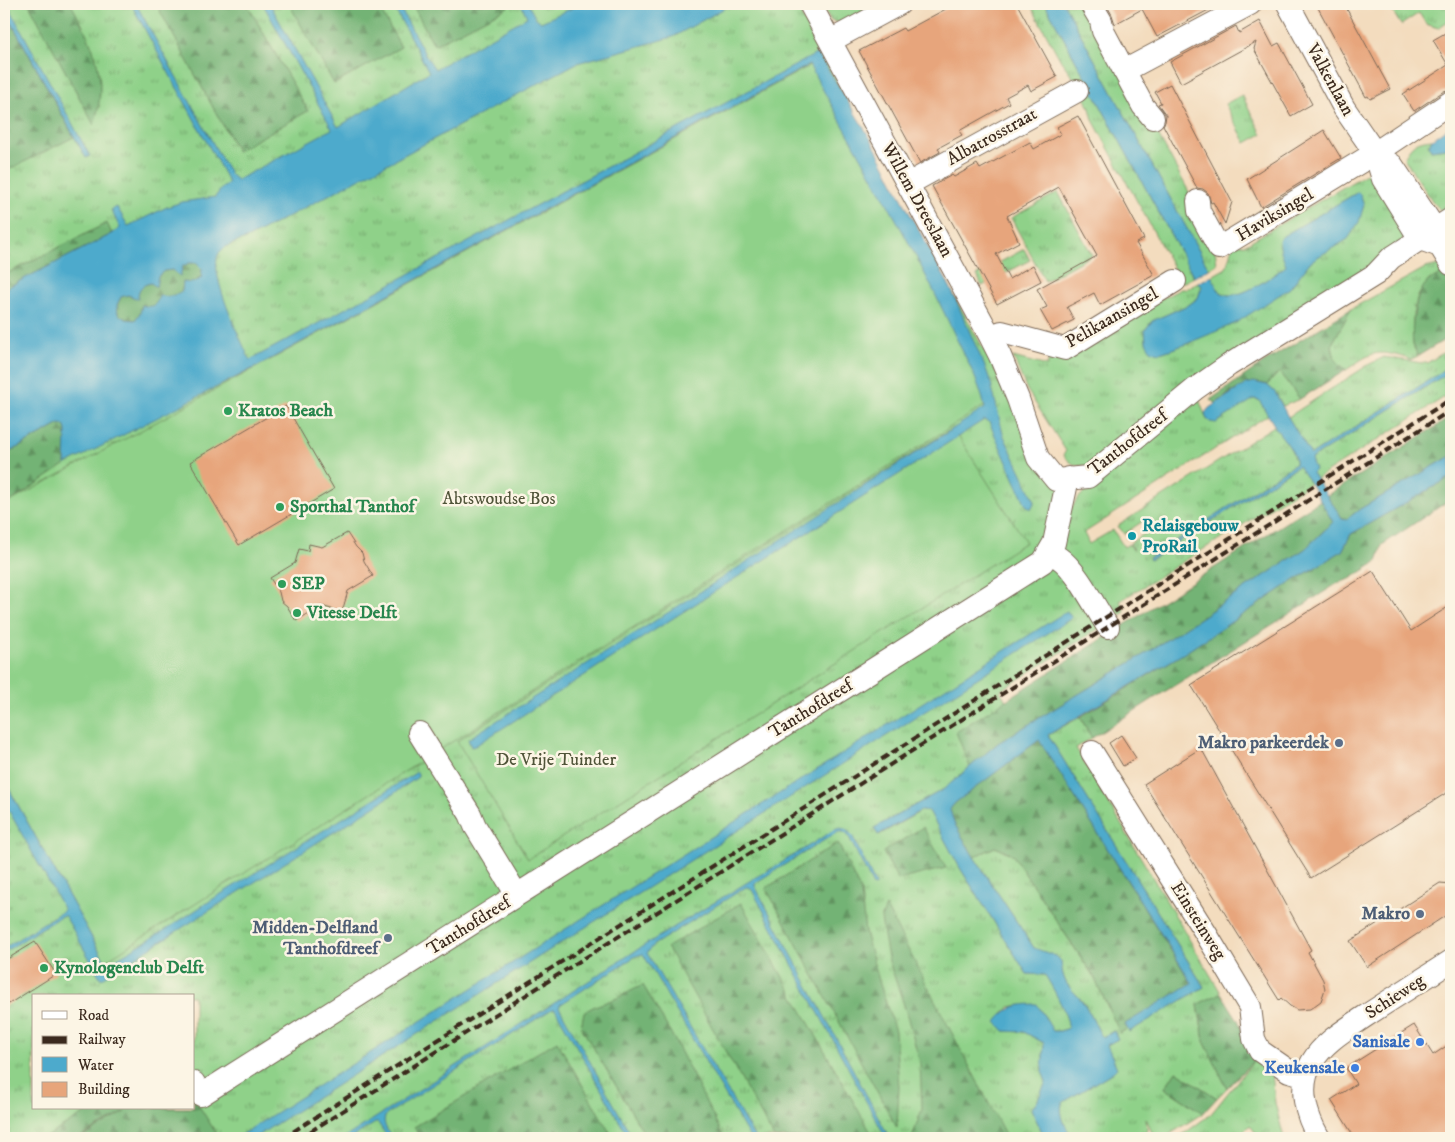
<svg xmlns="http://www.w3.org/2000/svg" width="1455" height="1142" font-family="'IM FELL DW Pica',serif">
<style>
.grass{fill:url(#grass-tufts);stroke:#657e54;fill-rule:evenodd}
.forest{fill:url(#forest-firs);stroke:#576e4a}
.garden{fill:#8fd189;stroke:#657e54}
.water{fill:#4daacc;stroke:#446a75;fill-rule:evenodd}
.building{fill:#e7a57b}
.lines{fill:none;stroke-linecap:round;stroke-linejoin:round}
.minor-casing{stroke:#7b6856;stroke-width:24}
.minor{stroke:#fff;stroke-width:22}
.rail{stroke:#3b2a1e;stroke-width:4;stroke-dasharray:8 4;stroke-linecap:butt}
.leisure-dot{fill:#2e9e5b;stroke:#fcf5e5;stroke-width:2}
.culture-dot{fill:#0f9aa8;stroke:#fcf5e5;stroke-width:2}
.service-dot{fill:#5c6f8a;stroke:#fcf5e5;stroke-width:2}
.shop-dot{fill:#3f7fe0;stroke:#fcf5e5;stroke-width:2}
.labels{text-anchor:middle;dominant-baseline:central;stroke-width:5;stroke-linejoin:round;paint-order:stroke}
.street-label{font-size:18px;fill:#3b2a1e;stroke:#fcf5e5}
.leisure-label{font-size:18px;font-weight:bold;fill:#27864d;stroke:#fcf5e5;text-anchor:start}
.park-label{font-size:18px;fill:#505439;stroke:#fcf5e5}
.culture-label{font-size:18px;font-weight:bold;fill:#0d838f;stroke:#fcf5e5;text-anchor:start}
.service-label{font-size:18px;font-weight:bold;fill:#4e5e75;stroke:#fcf5e5;text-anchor:end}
.shop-label{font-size:18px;font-weight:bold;fill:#366cbe;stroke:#fcf5e5;text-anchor:end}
</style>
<defs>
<pattern id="grass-tufts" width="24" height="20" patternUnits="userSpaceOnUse" patternTransform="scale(1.25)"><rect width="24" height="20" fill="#8fd189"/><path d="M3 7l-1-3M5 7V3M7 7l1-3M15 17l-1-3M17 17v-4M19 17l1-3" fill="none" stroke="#76aa6f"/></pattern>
<pattern id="forest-firs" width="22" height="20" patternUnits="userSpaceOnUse" patternTransform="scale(1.25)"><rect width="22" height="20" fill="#73b375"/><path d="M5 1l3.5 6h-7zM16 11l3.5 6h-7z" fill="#60925f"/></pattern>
</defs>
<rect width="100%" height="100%" fill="#fcf5e5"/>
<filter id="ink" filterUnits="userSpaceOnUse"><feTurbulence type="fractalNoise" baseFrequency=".02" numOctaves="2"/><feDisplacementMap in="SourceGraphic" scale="10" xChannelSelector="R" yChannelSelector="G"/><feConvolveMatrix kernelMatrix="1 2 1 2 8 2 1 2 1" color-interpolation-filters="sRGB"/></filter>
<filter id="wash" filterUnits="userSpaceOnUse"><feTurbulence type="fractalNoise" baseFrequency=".0096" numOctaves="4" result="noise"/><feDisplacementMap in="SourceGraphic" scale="20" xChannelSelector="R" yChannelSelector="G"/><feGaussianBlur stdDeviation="1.12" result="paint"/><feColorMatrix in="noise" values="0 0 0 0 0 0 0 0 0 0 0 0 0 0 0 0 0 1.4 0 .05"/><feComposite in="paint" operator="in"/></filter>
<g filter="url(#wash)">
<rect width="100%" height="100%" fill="#f3dcbe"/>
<path class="grass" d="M4,4H795L1071,509L1076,501L1085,491L1198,397L1207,420L1254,399L1260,400L1268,415L1084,533L1089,544L1113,530L1124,547L1129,544L1134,551L1130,543L1152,529L1146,519L1124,534L1119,527H1118L1120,524L1274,426C1280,435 1297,453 1295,464L1149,558L1150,560L1298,466L1310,483L1120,601L1125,612L1000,691L1023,728L998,743L944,789L874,828L879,835L923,810H929L960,868L1027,974L1045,975C1052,986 1069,1015 1068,1028L1060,1031H1053L1020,1005L1010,1007L1003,1013L1004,1031L1024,1032L1044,1043L1042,1070L1046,1082L1037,1102L1031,1109L1045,1138H4ZM34,996H194V1108H34Z
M821,4H876L842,23L831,21Z
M1030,4H1045L1194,277L1184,282H1181L1093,120L1090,108L1071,74L1061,61Z
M1064,4H1087L1195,203L1215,250L1217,264L1209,269Z
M1388,4H1451V19L1438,28L1426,24L1419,13L1401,25Z
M1242,95L1262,134L1246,143L1225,104Z
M1432,139L1429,145L1431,150L1446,148L1451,146V205L1441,211L1433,202L1404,158C1411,144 1417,140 1432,139Z
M1373,170L1405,227V237L1395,251L1091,464C1077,468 1071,465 1063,454L1066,451L1027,390L1013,357L1047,366L1051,353L1181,289H1186L1197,283L1202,286L1201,288L1198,298L1190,304L1152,321L1145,330L1146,342L1160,353L1192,342L1290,288L1311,261L1347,239L1364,205L1361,196L1358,192L1283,236L1281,252L1287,266C1273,275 1238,303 1222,293C1217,290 1214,281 1212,276L1226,268L1231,255L1232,245L1246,244Z
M1058,192L1092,255L1045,281L1011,218Z
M1024,249L1030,260L982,286L977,275Z
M1439,265L1444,273L1429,280L1418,296L1413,314V345L1418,356L1410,360C1405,357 1401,356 1395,355C1371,349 1365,358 1346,370L1335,359L1333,351L1332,344L1351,309L1425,268Z
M1451,348V366L1311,455L1288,417L1368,365L1384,357L1422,363H1427Z
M1451,371V393L1316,479L1312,473L1311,459Z
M1279,372L1300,399L1283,406L1275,392L1267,385Z
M1080,717L1092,738L1076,748L1221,993L1198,1005L1204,1041L1227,1088L1217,1098L1176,1071L1165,1088L1203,1113L1164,1138H1154L1146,1118L1148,1138H1072C1066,1127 1059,1116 1062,1103L1113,1072L1107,1045L1117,1039L1114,1031L1102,1037C1097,1027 1091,1015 1085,1005C1071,986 1063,988 1061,961L1034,948L974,857L995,847L1012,854L1094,977L1120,1033L1127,1029L1129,1031L1204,987L1048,735Z
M1255,1059L1264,1071L1272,1073L1275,1103L1284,1138H1259L1250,1125L1237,1138H1178L1211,1114Z"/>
<path class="forest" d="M29,4H71C94,45 109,77 94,125Z
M156,4H247L308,111L237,151Z
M289,4H377L401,47L334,84Z
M412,4H506L508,7L434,45Z
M4,9L74,137L4,172Z
M107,223L112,234L4,289V275Z
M189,263H196L202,269L201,278C196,283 191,283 183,282L182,291C174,296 171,295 163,298C160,300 157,304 154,305C146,309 141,312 135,320L126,319L118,314L117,305L121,297L138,291L143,285L151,283L164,271L172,270Z
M1444,273L1451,285V336L1418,356C1416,352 1414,348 1413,344C1411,328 1414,299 1424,286C1429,279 1437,276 1444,273Z
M1351,309L1332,344L1333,351L1335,359L1346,370L1300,399L1279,372L1267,385C1248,377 1231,394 1216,403L1210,400L1263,363Z
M1451,417V456L1360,509L1347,519L1340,517L1326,496Z
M60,424L64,425L66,430L65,465L4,506V455Z
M1451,477V499L1382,545L1377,562L1350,579L1338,583C1256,636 1173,685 1092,738L1080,717L1186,652L1295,580L1342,551L1351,534Z
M1321,500L1334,521L1305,549L1148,652L998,743L970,767L956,732Z
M1039,740L1192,984L1125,1024L1127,1029L1120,1033L1094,977L1012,854L995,847L974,857L954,823L950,809L955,803Z
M923,827L946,868L898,880L883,852Z
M838,843L861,892L865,932L880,984L895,1031L899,1087L897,1128L766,888Z
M741,903L874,1138H774L667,947Z
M886,907L1007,1138H912L922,1109L920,1063L905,1008L888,958L881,919Z
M643,985L677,1044L724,1138H647L581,1027L584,1012L595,1006L617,998Z
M1221,993L1238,1020L1252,1056L1255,1059L1227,1088L1204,1041L1198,1004Z
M557,1041L613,1138H420L414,1127Z
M1176,1071L1217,1098L1203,1113L1165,1088Z
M194,1098L218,1136L214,1138H80L125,1112L78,1138H44L94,1108H194Z"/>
<path class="garden" d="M813,64L979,357L987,404L105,961L4,780V505Z
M953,428L1026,542L528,859L457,741Z"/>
<path class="water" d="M4,4H7L90,156L86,158L4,9Z
M131,4H136L230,174L237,180L332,129L263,4H270L338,127L429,72L392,4H398L425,54L435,69L527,17L521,4H528L535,17L541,22L581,4H732L673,37L577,63L246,239C237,242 225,245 219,253C207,271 241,340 250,360L818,53L872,141L911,216L950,287L986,369L991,383L1003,434L1035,501L1031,509L1026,505L989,422L984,420L675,617L475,746L471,747L468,739L672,610L985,408C979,379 962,352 950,325C908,235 857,151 809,65L254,368L65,465L66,430L64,425L60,424L4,455V289L112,234L120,228L111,210L117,207L128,226L167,207L182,202L215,197L222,188L229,183ZM189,263H196L202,269L201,278C196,283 190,283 183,282L182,291C174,296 169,298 159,295C157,306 152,308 142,305L140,313L135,320L126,319L118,314L117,305L121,297L128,295L138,299C138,289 141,285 151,283L156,287L158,276L164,271L172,270L180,276L183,266Z
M1045,4H1064L1209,269L1194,277Z
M1451,125V146L1446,148L1431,150L1429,145L1432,139Z
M1358,192L1361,196L1364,205L1359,222L1348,239L1311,261L1290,288L1236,323L1184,345L1160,353L1151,351L1146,342L1145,330L1152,321L1190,304L1198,298L1202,286L1197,283L1212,276C1214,281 1217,290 1222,293C1238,303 1273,275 1286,266L1281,252L1279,240L1283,236Z
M1451,366V371L1311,459L1315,470L1312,473L1342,518L1347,519L1360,509L1451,456V477L1351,534L1342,551L1295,580L1186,652L1048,735L1204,987L1129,1032L1125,1024L1192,983L1039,740L955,803L950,809L954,823L974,857L1034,948L1056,956L1061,961C1063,988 1071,986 1085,1005C1091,1015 1096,1026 1102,1037L1114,1031L1118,1039L1107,1045L1117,1068L1113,1072L1062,1103C1059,1116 1066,1127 1072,1138H1045L1031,1109L1037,1102L1046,1082L1042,1071L1044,1043L1024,1032L1004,1031L996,1022C1008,1006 1019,1004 1037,1004L1053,1031H1060L1068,1028C1069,1016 1052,986 1045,975L1027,974L960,868L929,811L922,810L878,835L874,828L944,789L998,743L1148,652L1305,549L1333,522L1310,483L1298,466L1150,560L1149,558L1295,464C1297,451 1280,437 1274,425C1269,417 1264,408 1259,400L1254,399L1216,423L1210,422L1206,418L1205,413L1209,408L1246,384L1254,382L1267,385L1275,392L1288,417L1311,455Z
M1067,611L1072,618L254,1138H236Z
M417,772L418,774V777L380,803L101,979L65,916H61L4,952V948L64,910L4,802V780L105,961L109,963L165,930L213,899Z
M840,828L845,829L852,835L876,885L873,886L849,837C845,831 842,831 836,833L755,883V886L889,1137L886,1138L751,888L746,887L655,944L647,953L755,1138H750L643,954L636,956L561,1004L559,1007L633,1138H629L555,1009H552L386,1115C381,1123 388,1131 392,1138H388L378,1123H375L351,1138H344L640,948L756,877L773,868L834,830Z"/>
<g id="blocks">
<path class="building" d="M955,4H1017L1057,77L1031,91L1028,85L1006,97L1009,103L959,131L962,135L938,148L940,152L920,163L859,51L903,28L905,31Z
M1106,4H1220L1157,37L1142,9L1115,24L1112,15Z
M1316,4H1344L1390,89L1370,99L1368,96L1366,97Z
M1260,21L1273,46L1279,43L1312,104L1291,116L1254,49L1256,42L1181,83L1170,62L1236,26L1239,33Z
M1447,32L1451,38V89L1444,91L1414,111L1403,94L1448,65L1433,40Z
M1170,84L1232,202L1225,224L1213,202L1211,203L1208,193L1203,189L1197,188L1163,125L1165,122L1166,115L1158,104L1161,103L1155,92Z
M1078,116L1144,239L1136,243L1154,275L1100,305L1094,293L1067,307L1074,320L1052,331L1040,310L1047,307L1037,289L1097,256L1059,187L1007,216L1019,242L996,254L1009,279L1033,265L1041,281L997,304L932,186L952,175L954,177L977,164L980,169L1030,142L1034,149L1061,134L1057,127Z
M1324,130L1341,158L1261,207L1247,179Z
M286,406L334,489L239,545L190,462Z
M347,533L356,547L362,553L364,561L373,576L348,591L342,612L321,606L296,621L287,606L281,601L279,592L270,578L295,563L299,549L308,551L309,544L322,547Z
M1373,571L1411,631L1451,605V790L1311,878L1191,685Z
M1121,735L1136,758L1123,766L1109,743Z
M1201,748L1311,950L1308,952L1323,980L1325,989L1321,1001L1310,1009L1297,1010L1290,1006L1281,998L1279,1000L1144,784Z
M1440,883L1451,884V912L1367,967L1350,941Z
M35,942L56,974L4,1007V961Z
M1414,1025L1433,1055L1451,1043V1138H1355L1331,1100L1356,1084L1346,1068Z"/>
</g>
</g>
<g filter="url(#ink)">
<use href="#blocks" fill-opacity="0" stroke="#7b6856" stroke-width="1"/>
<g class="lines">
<g class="minor-casing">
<path id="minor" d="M810,4L990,336L1000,356L1018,399L1038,458L1056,480L1088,477L1195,389L1229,365L1376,274L1391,258L1451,219
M1091,4L1101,21L1103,31L1143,106L1153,118
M1288,4L1344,108L1375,153L1383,179L1420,239L1440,246
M830,41L899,4
M1124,71L1250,4
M1386,161L1392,165L1435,229L1440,246L1451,264
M908,184L1077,91
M1198,201L1199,211L1219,248L1375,153L1451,102
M990,336L1002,332L1065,349L1175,281
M1048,554C1052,555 1056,556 1059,558C1077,570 1096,609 1108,627
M419,733L470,814L475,826L517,895
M1092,752L1205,932L1250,1007L1254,1039L1260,1051L1289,1071L1306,1076
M194,1083L201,1095L1043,562L1054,543L1068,478
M1319,1138C1306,1116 1297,1086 1312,1062C1324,1042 1345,1030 1364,1017C1393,998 1422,980 1451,961"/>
</g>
<use href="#minor" class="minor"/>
<path class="rail" d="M283,1138L1451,399
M300,1138L1451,410"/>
</g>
</g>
<g class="leisure-dot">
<circle cx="228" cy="411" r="5"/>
<circle cx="280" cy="507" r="5"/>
<circle cx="282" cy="584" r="5"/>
<circle cx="297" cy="613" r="5"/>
<circle cx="44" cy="968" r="5"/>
</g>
<circle class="culture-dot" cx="1132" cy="536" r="5"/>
<g class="service-dot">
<circle cx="1339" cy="743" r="5"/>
<circle cx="1420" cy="914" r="5"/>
<circle cx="388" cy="938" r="5"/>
</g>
<g class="shop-dot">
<circle cx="1420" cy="1042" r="5"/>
<circle cx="1355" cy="1068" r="5"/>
</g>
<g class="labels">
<g class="street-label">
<text transform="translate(1330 80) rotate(61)">Valkenlaan</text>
<text transform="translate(992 137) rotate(-29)">Albatrosstraat</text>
<text transform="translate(917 200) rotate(61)">Willem Dreeslaan</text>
<text transform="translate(1275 215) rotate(-31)">Haviksingel</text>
<text transform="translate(1112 318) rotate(-30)">Pelikaansingel</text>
<text transform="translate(1128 443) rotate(-38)">Tanthofdreef</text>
<text transform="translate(811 709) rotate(-32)">Tanthofdreef</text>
<text transform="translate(1198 921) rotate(58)">Einsteinweg</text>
<text transform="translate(469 926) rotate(-32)">Tanthofdreef</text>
<text transform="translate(1395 997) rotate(-33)">Schieweg</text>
</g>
<g class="leisure-label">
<text x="238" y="411">Kratos Beach</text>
<text x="290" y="507">Sporthal Tanthof</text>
<text x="292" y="584">SEP</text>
<text x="307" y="613">Vitesse Delft</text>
<text x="54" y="968">Kynologenclub Delft</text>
</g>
<g class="park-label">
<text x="499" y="499">Abtswoudse Bos</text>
<text x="556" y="760">De Vrije Tuinder</text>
</g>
<g class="culture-label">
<text x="1142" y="526">Relaisgebouw<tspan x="1142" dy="21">ProRail</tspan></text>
</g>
<g class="service-label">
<text x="1329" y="743">Makro parkeerdek</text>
<text x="1410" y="914">Makro</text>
<text x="378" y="928">Midden-Delfland<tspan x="378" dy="21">Tanthofdreef</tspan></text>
</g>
<g class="shop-label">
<text x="1410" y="1042">Sanisale</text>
<text x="1345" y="1068">Keukensale</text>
</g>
</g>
<rect width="1455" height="1142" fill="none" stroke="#fcf5e5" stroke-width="20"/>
<rect x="32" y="994" width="162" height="115" fill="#fcf5e5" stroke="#afa495"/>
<rect x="42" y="1011" width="25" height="8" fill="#ffffff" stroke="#afa495"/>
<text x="78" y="1020" font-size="15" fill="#3b2a1e">Road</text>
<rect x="42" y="1036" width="25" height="8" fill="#3b2a1e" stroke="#afa495"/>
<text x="78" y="1044" font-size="15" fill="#3b2a1e">Railway</text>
<rect x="42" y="1057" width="25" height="15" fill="#4daacc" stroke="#afa495"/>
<text x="78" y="1070" font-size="15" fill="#3b2a1e">Water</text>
<rect x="42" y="1082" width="25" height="15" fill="#e7a57b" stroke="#afa495"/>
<text x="78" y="1094" font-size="15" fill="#3b2a1e">Building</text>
</svg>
